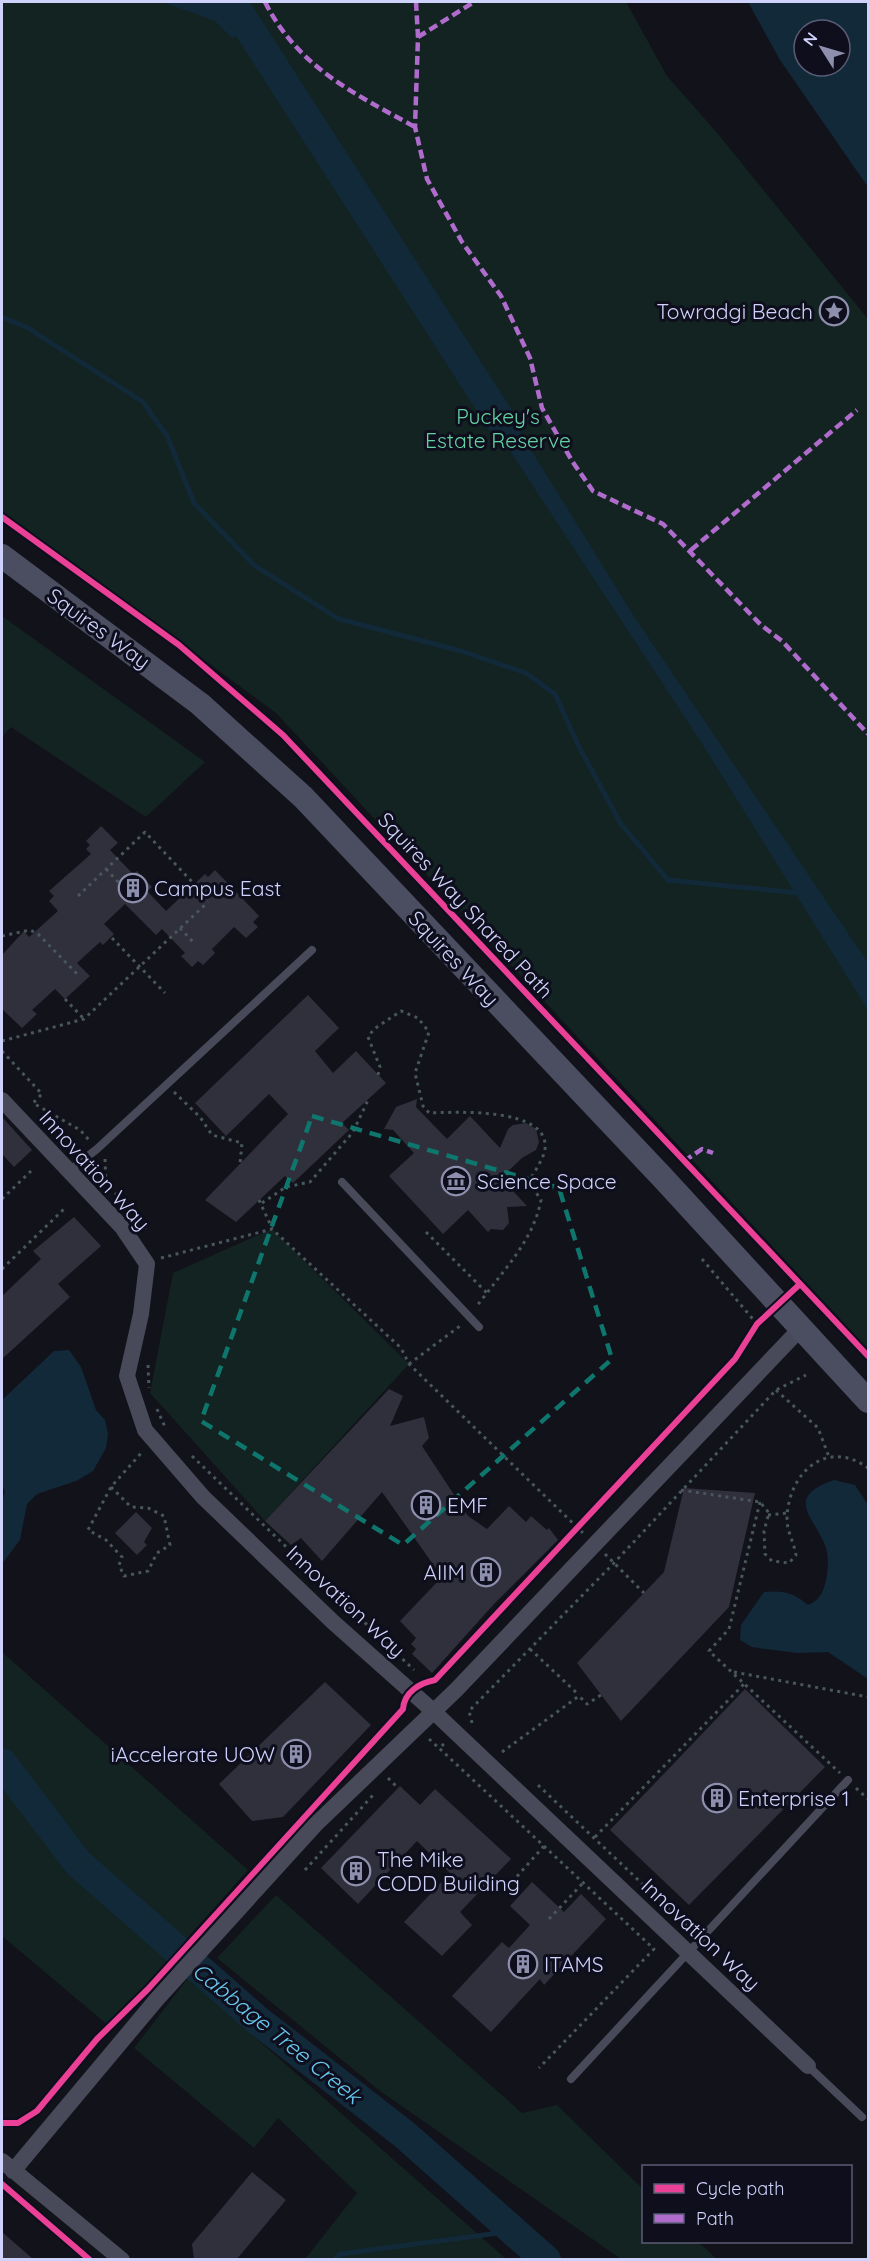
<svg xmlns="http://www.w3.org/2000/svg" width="870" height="2261" font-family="Quicksand,sans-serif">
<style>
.green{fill:#122321}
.water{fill:#12293a;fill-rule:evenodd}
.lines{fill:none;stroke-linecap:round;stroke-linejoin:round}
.stream{stroke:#12293a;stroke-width:5}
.river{stroke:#12293a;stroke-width:30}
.building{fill:#302f3c}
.path{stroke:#48565d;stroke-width:3;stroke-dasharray:3 4.5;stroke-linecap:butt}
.service{stroke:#484959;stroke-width:8}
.minor{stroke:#484959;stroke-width:16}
.secondary{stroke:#4a4e60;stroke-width:24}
.quiet{stroke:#b06ccc;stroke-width:4.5;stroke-dasharray:9 4.5;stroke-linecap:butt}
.cycleway-casing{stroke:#0e0e1d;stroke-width:10}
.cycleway{stroke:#ea4096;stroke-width:6}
.marked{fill:none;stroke:#0f766e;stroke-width:4.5;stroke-dasharray:12 8;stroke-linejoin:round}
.labels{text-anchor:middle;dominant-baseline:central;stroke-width:6;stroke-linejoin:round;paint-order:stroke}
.poi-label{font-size:21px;fill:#cfd2fa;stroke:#0e0e1d;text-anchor:start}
.park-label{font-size:21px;fill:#64d1a2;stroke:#0e0e1d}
.street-label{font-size:21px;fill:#cfd2fa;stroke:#0e0e1d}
.water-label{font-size:22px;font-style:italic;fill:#68c8ee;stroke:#0e0e1d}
</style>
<rect width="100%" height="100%" fill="#12121a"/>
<path class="green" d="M2,2H626L667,76L718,134L868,319V1349L276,713L2,511Z
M2,616L205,762L146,817L11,727L2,737Z
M272,1229L409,1364L265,1521L150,1393L173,1273Z
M2,1652L248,1870L109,2026L2,1936Z
M276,1895L522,2113L557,2105L643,2189L644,2242H698L717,2259H621L380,2091L217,1958Z
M188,1978L506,2259H305L357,2193L278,2118L254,2148L134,2048Z"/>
<path class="water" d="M162,2H248L255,23L232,38L215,21Z
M748,2H868V187L780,60ZM804,30H840V66H804Z
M489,382L635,618L868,963V1010L701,742L472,393Z
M69,1350L81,1367L96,1410L105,1420L108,1434L106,1448L93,1471L76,1481L37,1494L27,1504L20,1540L2,1564V1502L5,1491L2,1486V1400L54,1351Z
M834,1480L855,1485L868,1505V1679L828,1652L797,1653L766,1649L752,1647L740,1640L741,1625L764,1592C784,1590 794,1593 808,1605C819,1601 824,1591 826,1580C828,1570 829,1558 826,1548C816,1518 782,1498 834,1480Z"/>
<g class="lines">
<path class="stream" d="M2,317L28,328L143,402L167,436L194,503L254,565L339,619L461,651L526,673L555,694L578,745L621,824L668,880L800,893
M335,2260L340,2254L513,2231"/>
<path class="river" d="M232,2L501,421
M2,1763L78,1863L256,2019L405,2135L546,2260"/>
</g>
<path class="building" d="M101,826L118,843L110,850L133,874L137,871L152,887L147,891L166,911L205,874L208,877L215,870L259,916L253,922L258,927L246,938L234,927L212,949L215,953L203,965L198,961L192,967L181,956L185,953L162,929L156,935L125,904L104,924L114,934L103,945L100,942L77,963L90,976L65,999L55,989L32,1010L37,1014L22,1028L2,1009V955L24,931L29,937L58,911L49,901L54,896L49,891L91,854L86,849L90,845L86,841Z
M308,995L339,1028L315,1051L333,1073L356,1051L386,1083L342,1123L349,1130L293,1183L285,1176L236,1222L205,1200L288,1114L269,1094L226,1136L195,1103Z
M417,1099L416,1107L447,1139L470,1116L500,1148L508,1129L513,1125L526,1123L536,1129L539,1142L536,1150L522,1158L501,1178L527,1206L507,1207L509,1223L503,1230L491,1229L488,1232L468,1210L443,1234L389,1176L414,1153L393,1130L384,1129L396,1107Z
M2,1117L32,1150L14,1167L2,1154Z
M74,1217L101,1246L58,1284L70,1297L2,1359V1296L41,1259L33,1251Z
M389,1389L403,1396L390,1426L424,1417L429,1438L422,1446L468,1516L487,1529L509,1506L526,1522L531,1516L547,1530L549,1528L558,1540L494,1604L432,1673L412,1654L416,1649L411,1644L416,1638L400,1621L442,1577L382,1492L322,1561L301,1538L291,1545L265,1521Z
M684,1488L755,1493L729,1607L621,1721L577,1663L664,1572Z
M136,1512L152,1528L144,1542L147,1545L137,1555L115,1533Z
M325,1682L371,1725L283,1817L252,1821L219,1784Z
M745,1689L825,1767L689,1905L610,1830Z
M400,1786L420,1805L435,1789L511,1859L460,1912L472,1925L442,1956L404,1922L450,1873L417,1841L358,1904L321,1868Z
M532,1882L564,1912L581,1894L606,1919L544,1985L540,1979L491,2032L452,1996L502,1942L509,1948L530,1925L510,1906Z
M252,2172L286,2200L237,2259H194L192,2244Z
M2,2232L33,2259H2Z"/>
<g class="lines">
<path class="path" d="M106,869L121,885
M78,896L145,832L196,886
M180,928L195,944
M2,936L30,930L38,934L79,976
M112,938L165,993
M65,999L84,1019
M2,1041L84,1019L208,902
M2,1051L42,1094L33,1103L80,1130L89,1140
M378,1075L380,1067L368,1037L374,1029L401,1011L418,1018L429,1032L415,1073L423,1106L429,1113C456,1112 550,1107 545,1149C543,1161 534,1171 529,1182L541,1200C534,1237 509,1264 487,1293
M174,1092L200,1117L212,1135L242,1143L240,1164
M105,1159L106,1184
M115,1193L141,1219L147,1231
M2,1199L31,1171
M259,1200L272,1228
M262,1203L286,1187L310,1182L353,1132L369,1098
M426,1232L487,1293L476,1307
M161,1258L272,1229L401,1348L409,1364L583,1533
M702,1259L757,1324
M2,1269L64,1209
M409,1364L460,1326
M148,1365L149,1388
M776,1390L818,1428L829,1457
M157,1409L165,1427
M192,1456L414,1670
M111,1487L131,1507L148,1508L164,1516L170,1545L157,1553L148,1571L124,1576L119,1565L122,1557L106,1540L88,1530L111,1487L143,1451
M681,1490L760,1502L769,1513L764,1531L765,1554L772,1561L789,1563L796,1555C794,1542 787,1532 787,1519C788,1472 827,1438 868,1468
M760,1502L729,1629L709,1651L840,1773
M768,1515L787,1513
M605,1554L644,1593
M530,1649L579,1695
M734,1672L868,1697
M472,1723L469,1711L614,1563L776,1390L806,1375
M429,1739L439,1748
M444,1744L439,1748L654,1949L539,2068
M502,1752L579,1696L587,1704L601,1695
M388,1778L398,1788
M538,1785L690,1929
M856,1788L868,1799
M595,1837L744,1684
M305,1870L374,1794
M512,1882L544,1846
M549,1919L583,1883"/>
<path class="service" d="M69,1171L97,1149L312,950
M342,1182L479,1327
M808,2066L862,2117
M571,2079L848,1780"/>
<path class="minor" d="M2,1100L122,1227L147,1264L141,1314L127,1376L145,1430L203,1497L333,1622L433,1711L808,2066
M2,2161L122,2260
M13,2171L157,1999L315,1825L456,1690L801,1328"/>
<path class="secondary" d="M2,556L200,704L303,797L663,1178L868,1401"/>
<path class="quiet" d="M265,2C298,67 353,93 415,127
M416,2L418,37L415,127L427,179L462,242L501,296L530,358L542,408L572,461L593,491L663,524L761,625L782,641L868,734
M418,37L474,2
M691,550L857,410
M684,1161L702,1149L713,1153"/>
<g class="cycleway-casing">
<path id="cycleway" d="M2,517L179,645L283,735L868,1356
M2,2123H18L37,2111L97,2039L148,1989L403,1709C404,1692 420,1683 435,1680L735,1359L757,1324L800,1284
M2,2184L90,2260"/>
</g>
<use href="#cycleway" class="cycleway"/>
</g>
<path class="marked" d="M312,1116L559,1188L612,1359L403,1545L201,1421Z"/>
<defs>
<g id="sight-ring" transform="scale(1.5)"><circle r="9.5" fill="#0e0e1d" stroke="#8d8fac" stroke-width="1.5"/><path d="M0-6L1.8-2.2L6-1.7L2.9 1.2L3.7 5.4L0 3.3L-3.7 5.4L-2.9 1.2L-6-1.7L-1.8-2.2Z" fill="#8d8fac"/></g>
<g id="building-ring" transform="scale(1.5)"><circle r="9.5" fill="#0e0e1d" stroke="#8d8fac" stroke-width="1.5"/><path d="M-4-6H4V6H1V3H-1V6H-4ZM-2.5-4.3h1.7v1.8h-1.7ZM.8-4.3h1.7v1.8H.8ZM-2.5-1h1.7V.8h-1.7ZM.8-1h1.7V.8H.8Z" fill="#8d8fac"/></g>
<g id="museum-ring" transform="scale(1.5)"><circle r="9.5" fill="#0e0e1d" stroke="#8d8fac" stroke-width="1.5"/><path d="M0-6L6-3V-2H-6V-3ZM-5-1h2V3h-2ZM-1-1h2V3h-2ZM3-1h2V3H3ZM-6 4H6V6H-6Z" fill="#8d8fac"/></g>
</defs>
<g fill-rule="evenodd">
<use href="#sight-ring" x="834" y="311"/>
<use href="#building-ring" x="133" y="888"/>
<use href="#museum-ring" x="456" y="1181"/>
<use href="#building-ring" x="426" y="1505"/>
<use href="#building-ring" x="486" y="1572"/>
<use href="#building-ring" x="296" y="1754"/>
<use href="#building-ring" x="717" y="1798"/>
<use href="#building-ring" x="356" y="1871"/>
<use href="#building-ring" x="523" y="1964"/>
</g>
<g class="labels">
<g class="poi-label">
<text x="813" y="311" text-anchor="end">Towradgi Beach</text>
<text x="154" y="888">Campus East</text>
<text x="477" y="1181">Science Space</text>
<text x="447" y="1505">EMF</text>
<text x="465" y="1572" text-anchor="end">AIIM</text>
<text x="275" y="1754" text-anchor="end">iAccelerate UOW</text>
<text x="738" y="1798">Enterprise 1</text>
<text x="377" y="1859">The Mike<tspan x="377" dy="24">CODD Building</tspan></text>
<text x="544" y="1964">ITAMS</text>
</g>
<g class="park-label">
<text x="498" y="416">Puckey's<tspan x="498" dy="24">Estate Reserve</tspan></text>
</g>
<g class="street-label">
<text transform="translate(99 628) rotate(36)">Squires Way</text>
<text transform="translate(466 905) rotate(47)">Squires Way Shared Path</text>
<text transform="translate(454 958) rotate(47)">Squires Way</text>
<text transform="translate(95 1170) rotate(48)">Innovation Way</text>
<text transform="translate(346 1601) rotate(43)">Innovation Way</text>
<text transform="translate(701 1934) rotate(43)">Innovation Way</text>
</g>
<g class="water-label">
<text transform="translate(277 2033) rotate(39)">Cabbage Tree Creek</text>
</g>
</g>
<rect width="870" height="2261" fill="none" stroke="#cfd2fa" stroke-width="6"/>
<rect x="642" y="2165" width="210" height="78" fill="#0e0e1d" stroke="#5b5c75" stroke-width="1.5"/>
<rect x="654" y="2184" width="30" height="9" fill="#ea4096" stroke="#5b5c75" stroke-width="1.5"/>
<text x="696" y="2195" font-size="18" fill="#cfd2fa">Cycle path</text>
<rect x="654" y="2214" width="30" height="9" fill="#b06ccc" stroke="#5b5c75" stroke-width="1.5"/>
<text x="696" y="2225" font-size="18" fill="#cfd2fa">Path</text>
<g transform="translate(822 48) rotate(307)"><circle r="28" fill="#0e0e1d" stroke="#5b5c75" stroke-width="1.5"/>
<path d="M0-4.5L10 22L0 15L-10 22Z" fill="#8d8fac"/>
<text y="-9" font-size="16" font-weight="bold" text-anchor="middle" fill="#cfd2fa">N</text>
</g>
</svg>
